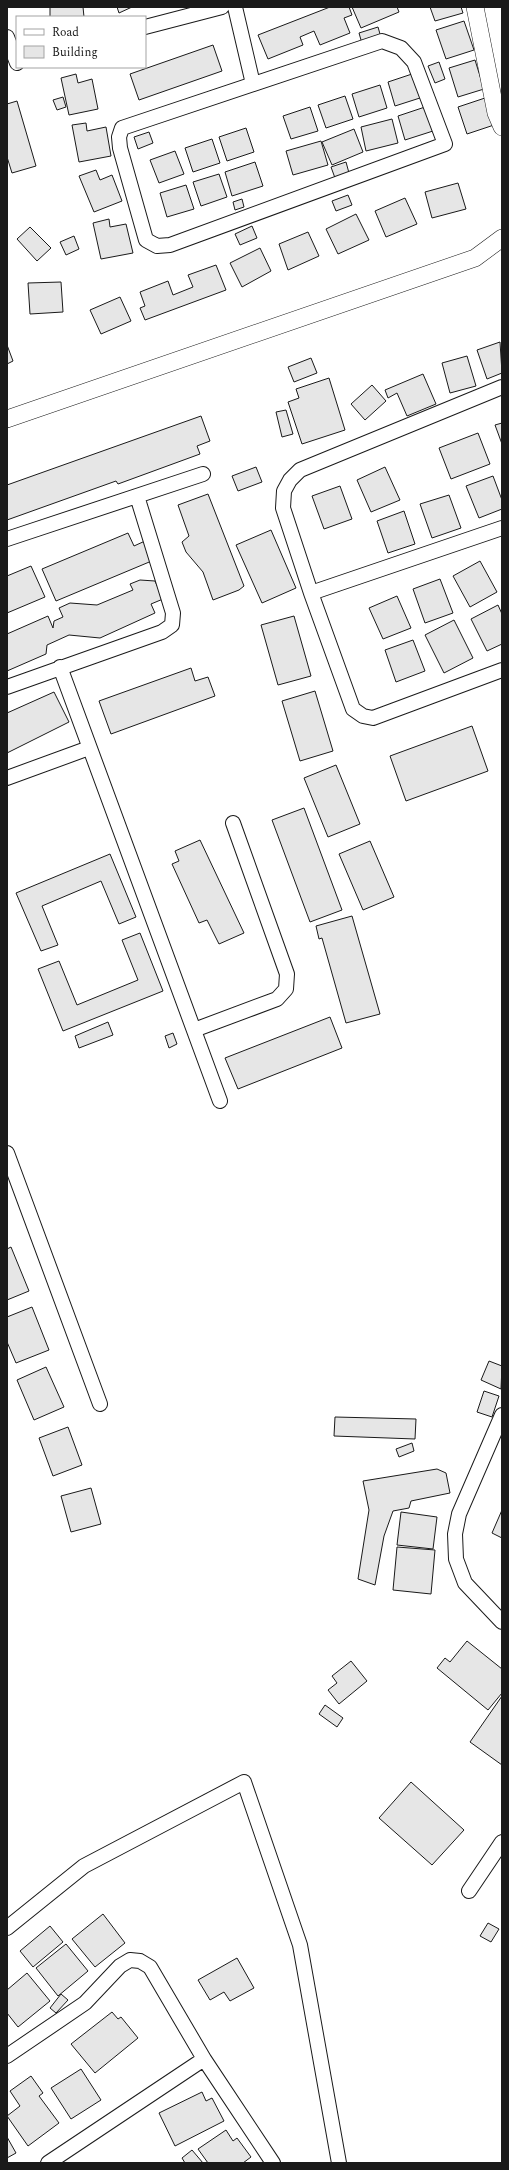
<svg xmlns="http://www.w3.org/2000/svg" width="509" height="2170" font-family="Spectral,serif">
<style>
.building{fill:#e6e6e6;stroke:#1a1a1a}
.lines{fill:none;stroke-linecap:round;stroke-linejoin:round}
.minor-casing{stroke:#1a1a1a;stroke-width:16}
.tertiary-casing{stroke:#1a1a1a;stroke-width:18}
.minor{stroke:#fff;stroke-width:14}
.tertiary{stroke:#fff;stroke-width:17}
</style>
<rect width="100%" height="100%" fill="#fff"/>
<path class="building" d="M50,7H83L84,17H50Z
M117,7H132L119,13Z
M330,7H349L352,15L344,18L350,33L320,45L314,31L300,37L303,45L268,59L258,35Z
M352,7H397L399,12L361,28Z
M430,7H461L463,13L435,21Z
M464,21L474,50L446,59L436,30Z
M378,27L382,41L363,47L359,33Z
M213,45L222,71L139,100L130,74Z
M475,60L484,89L458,97L449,68Z
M439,62L445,79L435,83L428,66Z
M415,73L423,97L395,106L388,82Z
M76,74L78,83L92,79L98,109L69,115L61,78Z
M380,85L387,108L359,117L352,94Z
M345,96L353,119L326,128L318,105Z
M63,97L66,107L57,110L53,100Z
M485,98L494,125L467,134L458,107Z
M17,101L36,166L12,173L7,157V104Z
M310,107L318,131L291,139L283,116Z
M425,107L433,131L405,140L398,116Z
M392,119L398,143L366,151L361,127Z
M86,123L87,131L106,127L111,156L79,162L72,125Z
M246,128L254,152L227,161L219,137Z
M354,129L363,152L332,165L322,142Z
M149,132L153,143L138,149L134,137Z
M212,139L220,163L193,172L185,148Z
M321,141L328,165L293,175L286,151Z
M175,151L184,174L159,183L150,160Z
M255,162L263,186L232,196L225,172Z
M346,162L349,173L335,178L331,167Z
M96,170L100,180L112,175L122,201L94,212L79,176Z
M219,174L227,197L201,206L193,182Z
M458,183L466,209L432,218L425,192Z
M186,185L194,209L167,217L160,193Z
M348,195L352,205L336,211L332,201Z
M405,198L417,224L386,237L375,211Z
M242,199L244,207L235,210L233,202Z
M356,214L369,240L338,254L326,229Z
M109,219L110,227L126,224L133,253L101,259L93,223Z
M252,226L257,238L240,245L235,234Z
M30,227L51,248L37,261L17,239Z
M308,232L319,256L288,270L279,244Z
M74,236L79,249L66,255L60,242Z
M260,248L271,271L242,287L230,263Z
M216,265L226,290L145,320L140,308L145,306L140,292L168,281L173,295L193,287L188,275Z
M61,282L63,312L30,314L28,283Z
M120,297L131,321L101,334L90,310Z
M500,342L502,373L487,379L477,350Z
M7,345L13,361L7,364Z
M467,356L476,386L450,393L442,363Z
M311,358L317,373L294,382L288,367Z
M423,374L436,404L407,416L397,393L388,398L385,390Z
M329,378L345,430L302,444L288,402L299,398L296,389Z
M372,385L386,401L365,420L351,404Z
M286,410L293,434L282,437L276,412Z
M201,416L210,441L197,446L200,454L118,484L116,481L7,520V485Z
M502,423V444L495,425Z
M478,433L490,464L451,479L439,448Z
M256,467L262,482L238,491L232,476Z
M385,467L400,500L371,512L357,480Z
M493,476L502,500V509L479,518L466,486Z
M340,486L352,519L324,529L312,496Z
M208,494L244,586L239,590L213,600L203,572L186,552L182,542L189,536L178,505Z
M449,495L461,528L432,538L420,504Z
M404,511L415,544L388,553L377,521Z
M271,530L296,588L262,603L236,545Z
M128,533L134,546L145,541L154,560L56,601L42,569Z
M480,561L497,592L470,607L453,576Z
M31,566L45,597L7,613V576Z
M440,579L453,613L425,623L413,589Z
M140,580L155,581L163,599L151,604L155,613L100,638L69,635L47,645L46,654L7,671V634L48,616L53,628L54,621L63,617L59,608L70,603L97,605L133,590L130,584Z
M397,596L411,628L383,639L369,608Z
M498,605L502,614V644L487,651L471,619Z
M294,616L311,676L278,685L261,625Z
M454,620L473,658L444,673L425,635Z
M413,640L425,671L396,682L385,650Z
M191,668L195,681L208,677L215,696L111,734L99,701Z
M315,691L333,751L300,761L282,701Z
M54,692L69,722L7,753V713Z
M472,726L488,771L406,801L390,756Z
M336,765L360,824L328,837L304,778Z
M304,808L342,910L310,922L272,820Z
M200,840L244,933L219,944L207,920L199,923L172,864L179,861L175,851Z
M370,841L394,897L363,910L339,854Z
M110,854L136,917L119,924L101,881L42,906L58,945L41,951L16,893Z
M352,916L380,1014L346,1023L322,938L319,939L316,926Z
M140,933L163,991L63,1031L38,969L59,961L77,1005L138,980L122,940Z
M330,1017L342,1048L238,1089L225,1058Z
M108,1022L113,1035L79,1048L75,1036Z
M173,1033L177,1044L169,1048L165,1036Z
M11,1247L29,1291L7,1300V1249Z
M32,1307L49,1350L16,1363L7,1342V1317Z
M489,1361L502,1366L501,1389L481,1380Z
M46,1367L64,1407L34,1420L17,1380Z
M484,1391L499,1396L492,1417L477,1412Z
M335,1417L416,1419L415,1439L334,1436Z
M68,1427L82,1465L53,1476L39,1438Z
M412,1443L414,1451L399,1457L396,1449Z
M437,1469L446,1473L450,1493L411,1501L409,1508L393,1511L384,1536L375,1585L358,1579L369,1510L363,1481Z
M91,1488L101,1524L71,1532L61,1496Z
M502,1510V1538L492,1533Z
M401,1512L437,1517L433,1549L397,1545Z
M397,1547L435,1550L431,1594L393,1590Z
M467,1641L502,1669V1693L488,1710L437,1668L445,1658L450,1662Z
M351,1661L367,1681L339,1704L328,1690L337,1683L332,1676Z
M502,1696V1765L470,1742Z
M325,1705L343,1718L337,1727L319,1714Z
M411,1782L464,1830L432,1865L379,1818Z
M103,1914L125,1943L95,1967L72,1939Z
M488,1923L499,1929L491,1942L480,1936Z
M50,1926L63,1942L33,1967L20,1951Z
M66,1944L88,1971L58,1996L36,1968Z
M237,1958L254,1988L230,2001L224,1992L210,2000L198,1980Z
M27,1973L50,2001L18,2027L7,2013V1990Z
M61,1994L68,2000L56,2013L50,2008Z
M112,2012L118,2019L121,2017L138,2038L95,2073L71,2044Z
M81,2069L101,2100L71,2119L51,2088Z
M31,2076L43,2093L39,2096L59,2123L28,2146L7,2116L20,2106L10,2091Z
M202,2092L206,2101L212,2098L224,2121L175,2146L159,2113Z
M226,2130L233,2141L237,2138L251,2157L243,2163H208L198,2149Z
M7,2137L16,2153L7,2158Z
M192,2150L203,2163H185L182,2158Z"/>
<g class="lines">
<g class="minor-casing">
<path id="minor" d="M235,7L253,84
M145,27L222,7
M7,37L17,63
M382,41L401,48L414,62L445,144L170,245L157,246L146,240L120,148L119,137L122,128Z
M502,387L300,470L290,480L284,491L283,508L311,593L353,709L363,716L373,718L502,670
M7,539L203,474
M311,593L502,528
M60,667L220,1101
M7,687L162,632L172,625L173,613L137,496
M7,778L89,748
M194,1030L277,999L286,989L287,974L233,823
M7,1153L100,1404
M502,1415L459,1514L455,1534L456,1559L465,1583L502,1622
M469,1891L502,1842
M7,1928L84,1866L244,1782L300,1945L339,2163
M7,2056L85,2003L120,1966L130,1960L140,1961L150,1967L204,2059
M48,2163L204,2059L273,2163"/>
</g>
<g class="tertiary-casing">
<path id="tertiary" d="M475,7L496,113L502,127
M7,419L475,258L502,238"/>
</g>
<use href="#minor" class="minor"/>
<use href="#tertiary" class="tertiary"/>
</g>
<rect width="509" height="2170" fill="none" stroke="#1a1a1a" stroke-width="16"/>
<rect x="16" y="16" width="130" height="52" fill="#ffffff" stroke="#a3a3a3"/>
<rect x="24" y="29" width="20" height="6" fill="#ffffff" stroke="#a3a3a3"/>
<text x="52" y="36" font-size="12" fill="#1a1a1a">Road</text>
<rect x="24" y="46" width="20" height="12" fill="#e6e6e6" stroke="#a3a3a3"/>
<text x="52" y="56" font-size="12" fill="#1a1a1a">Building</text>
</svg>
